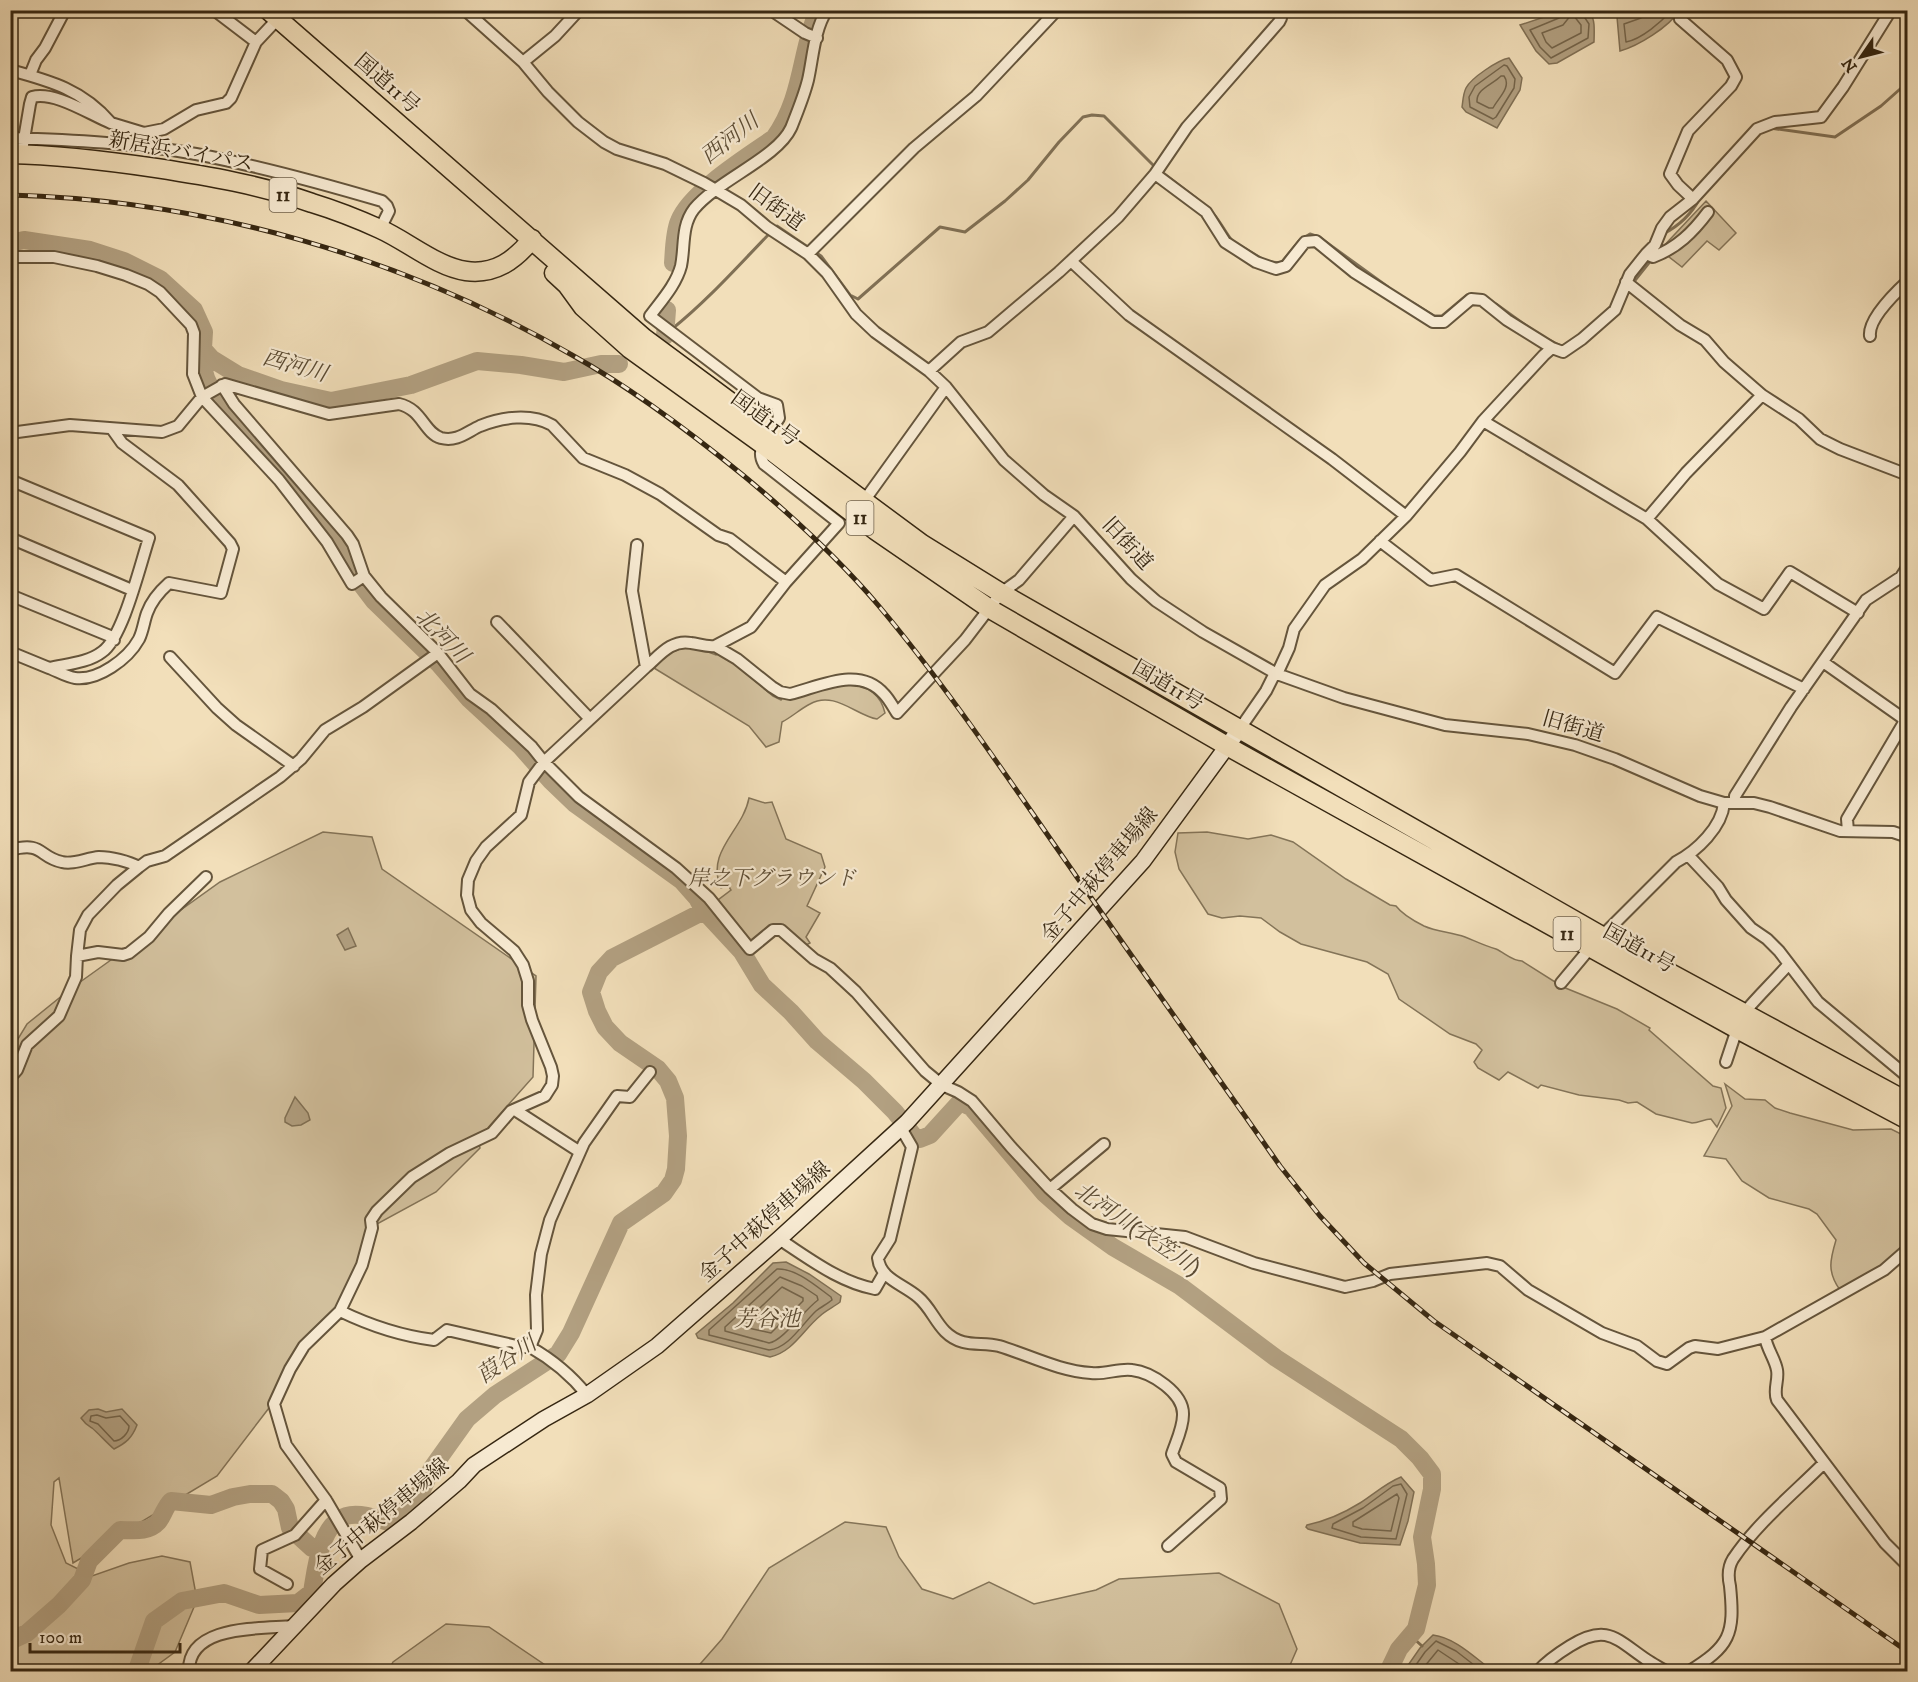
<svg xmlns="http://www.w3.org/2000/svg" width="1918" height="1682" font-family="'IM FELL DW Pica','Noto Serif JP',serif">
<style>
.green{fill:#d2c09d;stroke:#847458;stroke-width:1.5}
.water{fill:#b2a081;stroke:#807055;stroke-width:1.5}
.lines{fill:none;stroke-linecap:round;stroke-linejoin:round}
.shore{stroke:#74644a;stroke-width:1.5}
.stream{stroke:#807055;stroke-width:3}
.river{stroke:#b2a081;stroke-width:18}
.minor-casing{stroke:#65553c;stroke-width:14}
.secondary-casing{stroke:#362712;stroke-width:18}
.trunk-casing{stroke:#362712;stroke-width:21}
.minor{stroke:#f7ead2;stroke-width:10}
.secondary{stroke:#f7ead2;stroke-width:15}
.trunk{stroke:#f2dfba;stroke-width:18}
.rail-casing{stroke:#362712;stroke-width:5}
.rail{stroke:#f7ead2;stroke-width:3;stroke-dasharray:9;stroke-linecap:butt}
.labels{text-anchor:middle;dominant-baseline:central;stroke-width:4.5;stroke-linejoin:round;paint-order:stroke}
.shield{fill:#f7ead2;stroke:#70624c;stroke-width:1.5}
.shield-label{font-size:20px;font-weight:bold;fill:#362712}
.street-label{font-size:21px;fill:#362712;stroke:#f7ead2}
.park-label{font-size:21px;font-style:italic;fill:#5d4d35;stroke:#f7ead2}
.water-label{font-size:22px;font-style:italic;fill:#5b4b33;stroke:#f7ead2}
</style>
<rect width="100%" height="100%" fill="#f2dfba"/>
<filter id="stains"><feTurbulence type="fractalNoise" baseFrequency=".00333" numOctaves="4"/><feColorMatrix values="0 0 0 0 .2 0 0 0 0 .09 0 0 0 0 .02 0 0 0 .5 -.17"/></filter>
<radialGradient id="worn" r=".72"><stop offset=".6" stop-color="#630" stop-opacity="0"/><stop offset="1" stop-color="#630" stop-opacity=".3"/></radialGradient>
<path class="green" d="M1706,201L1736,233L1719,250L1707,241L1682,267L1660,250Z
M686,647L698,648L716,655L721,653L773,696L781,700L783,697C814,690 874,666 885,713L877,719C857,716 834,690 810,704C800,709 792,717 782,722L779,742L766,747L749,726L654,668L669,653Z
M749,798L765,803L772,802L786,839L821,854L825,867L807,906L820,913L806,937L810,943L806,945L781,925H770L751,941L747,940L718,900L731,890L728,885L721,888C705,851 743,831 749,798Z
M323,832L372,837L382,869L536,976L533,1077L478,1139L480,1148L436,1192L375,1225L337,1312L302,1341L272,1404L217,1476L177,1500L171,1501L166,1507L73,1563L59,1478L54,1482L51,1525L66,1563L92,1576L129,1563L162,1556L190,1562L197,1600L175,1652L149,1671H11L10,1052L27,1024L69,990L220,882Z
M1207,832L1248,839L1271,835L1293,842L1346,879L1390,905L1396,906C1402,914 1414,921 1424,926C1437,932 1451,932 1465,937C1475,941 1485,946 1496,949C1505,953 1512,961 1522,961L1563,987L1617,1009L1650,1028L1649,1030L1713,1086L1721,1088L1726,1108L1717,1127L1711,1119C1704,1119 1699,1123 1692,1123L1656,1114L1637,1102L1628,1103L1619,1100L1579,1095L1541,1085L1538,1088L1508,1072L1499,1080L1478,1068L1474,1062L1482,1050L1476,1044L1450,1034L1399,999L1388,974L1367,962L1301,944L1280,932L1261,918L1240,916L1222,918L1208,914L1179,869L1175,852L1178,833Z
M1725,1084L1745,1099L1765,1100L1775,1108L1790,1113L1853,1130L1891,1129L1905,1136L1907,1143V1242C1886,1266 1868,1274 1840,1290C1827,1272 1830,1260 1836,1240L1817,1214L1809,1209L1769,1198L1742,1181L1726,1159L1704,1156L1732,1106Z
M845,1522L886,1527L899,1557L922,1589L953,1599L989,1582L1034,1604L1096,1590L1119,1579L1219,1573L1279,1604L1297,1649L1287,1672L694,1671L722,1639L769,1568Z
M446,1624L489,1627L554,1671H388L393,1662Z"/>
<path class="water" d="M1565,10C1594,10 1595,12 1594,42L1557,63L1549,64L1536,51L1520,25Z
M1643,11H1679C1669,27 1638,46 1620,51L1617,17L1634,16Z
M1509,58L1522,78L1520,90L1497,128L1466,112L1462,107C1463,101 1463,94 1466,88C1471,78 1498,60 1509,58Z
M348,928L356,946L345,950L337,935Z
M295,1097L308,1113L310,1120L301,1125L292,1126L285,1122V1118Z
M786,1262L809,1274L841,1296L840,1302C834,1307 826,1310 820,1316C803,1330 793,1352 770,1357L698,1338L696,1334L733,1303L773,1263Z
M98,1409L106,1412L122,1409L137,1425C132,1438 126,1443 114,1449C108,1444 97,1432 92,1428C87,1425 85,1424 81,1418L89,1410Z
M1401,1477L1414,1492L1408,1521L1400,1545L1360,1543L1308,1529L1306,1527L1307,1525C1326,1521 1344,1513 1360,1503C1374,1494 1386,1483 1401,1477Z
M1433,1635C1456,1638 1475,1658 1493,1671H1404L1420,1648Z"/>
<g class="lines">
<path class="shore" d="M1563,10L1559,18L1530,30L1540,47L1551,58L1588,38L1589,24L1583,15L1582,10
M1645,10L1641,18L1624,24L1626,42C1642,39 1661,22 1672,10
M1571,15L1574,16L1581,25V33L1552,48L1546,42L1542,33L1563,25Z
M1504,65L1507,66L1515,79L1514,88L1496,117L1493,119L1470,107L1469,97L1475,86Z
M1501,76H1504C1512,87 1498,98 1493,108H1489L1477,102C1476,89 1492,85 1501,76Z
M777,1269C796,1268 816,1286 831,1297L832,1300C827,1304 821,1307 816,1311C802,1324 789,1348 769,1350L709,1335V1330Z
M780,1277L802,1286L817,1296L818,1300C804,1310 783,1341 769,1343L725,1331V1327Z
M782,1287L803,1298V1301L771,1333L744,1327V1323Z
M97,1415L106,1418L120,1416L129,1426C129,1433 121,1441 114,1441L98,1424L90,1421L91,1416Z
M1401,1484L1407,1494L1396,1539L1361,1537L1332,1528L1333,1524L1363,1508L1393,1486Z
M1397,1494L1399,1498L1391,1531L1362,1529L1353,1526V1522Z
M1411,1672L1425,1652L1436,1641L1456,1651L1483,1672
M1420,1672L1438,1650L1471,1672"/>
<path class="stream" d="M1770,128L1835,137L1881,106L1908,82
M1209,209C1219,218 1224,231 1233,242
M775,228L777,226L821,256L850,295L858,299L940,227L965,232L1005,201L1028,180L1059,142L1083,117L1092,115L1104,116L1154,166L1197,199
M1663,234C1679,226 1691,215 1700,198
M1244,248L1264,260
M1271,262L1281,263L1299,241L1310,234L1319,237L1388,287
M1632,284L1652,259
M1413,303L1434,316H1442L1467,295H1471
M1496,304L1532,330
M672,329C708,300 738,266 770,233
M1545,338L1561,346
M1411,1636L1422,1646"/>
<path class="river" d="M10,243L24,240L90,250L124,261L160,279L194,310L204,332L202,364L206,378L216,399L232,413L291,485L324,520L340,545L352,572L374,601L438,663L469,699L521,747L551,781L575,804L682,881L697,898L704,911L742,952L762,985L791,1012L817,1041L864,1081L895,1112L913,1135L920,1139L930,1135L960,1102L971,1107L1044,1193L1071,1217L1113,1247L1180,1286L1276,1358L1401,1439L1420,1458L1432,1474V1489L1422,1537L1426,1564L1427,1585L1416,1629L1399,1649L1388,1672
M673,263C674,250 674,233 679,221C690,192 748,156 774,138C803,98 800,53 818,10
M665,336L667,310
M203,349L212,359L238,375L281,390L331,401L411,385L477,361L521,365L564,372L601,364H619
M10,1641L27,1633L59,1605L82,1580L89,1561L120,1530C132,1530 148,1533 158,1522C163,1516 165,1507 171,1501L211,1505L233,1497L250,1494H272L281,1501L286,1509L290,1528L312,1548L320,1552
M141,1672L138,1667L154,1621L182,1601L224,1593L259,1605L298,1603L312,1592C316,1569 320,1524 346,1516C359,1512 376,1518 388,1522L399,1516L423,1488L432,1468L467,1419L495,1395L558,1354L571,1333L621,1223L664,1193L673,1180L676,1169L678,1136L675,1098L668,1081L658,1069L620,1043L605,1027L597,1011L591,992L599,972L612,958L704,911"/>
<g class="minor-casing">
<path id="minor" d="M214,10L256,42
M465,10L523,62L548,92L578,122L604,142L617,149L665,164L704,183L741,205L767,227L808,254L827,273L856,314L875,332L929,371L946,387L1004,460L1044,495L1074,516L1131,579L1156,601L1203,632L1277,674L1344,698L1445,725L1528,734L1575,745L1615,759L1700,796L1724,803H1754L1770,807L1840,831L1893,832L1908,837
M771,10L805,33L817,38
M1684,10L1680,19L1727,60L1736,77L1731,86L1688,131L1670,174L1678,185L1693,199
M523,62L555,36L579,10
M10,70C51,81 83,90 111,123C89,114 55,91 32,97L30,104L23,145
M30,75L36,60L45,48L65,10
M111,123L144,133L164,129L196,110L226,103L231,98L256,42L286,10
M10,138C72,140 135,143 196,154C259,166 321,183 382,201L387,206L389,211L380,229
M1155,174L1206,212L1225,242L1256,262L1276,269L1286,266L1305,242L1316,241L1354,272L1433,322H1444L1471,299L1482,300L1507,320L1552,348
M808,254L914,148L976,96L1057,10
M1646,254L1655,245L1662,228L1670,217L1693,199L1757,129L1775,122L1821,117L1843,87L1891,10
M10,257H54L97,266L126,275L148,284L160,292L191,325L194,333L193,374L202,397L279,480L327,542L352,584L364,576
M1071,261L1129,315L1332,459L1406,516L1460,452L1483,421L1544,355L1552,348L1563,352L1582,339L1615,310L1630,274L1646,254L1653,257C1677,248 1693,232 1708,212
M1870,336C1868,319 1895,293 1908,281
M929,371L961,342L988,332L1059,272L1118,217L1155,174L1187,127L1279,22L1281,18
M222,385L234,404L347,535L353,544L364,576L381,597L438,653L470,694L491,709L532,747L544,762L646,667
M1762,395L1799,419L1820,439L1840,449L1908,475
M1483,421L1647,519L1686,473L1762,395L1724,362L1705,340L1680,325L1626,282
M10,433L70,425L162,432L178,426L202,397L225,384L329,414L399,404C422,409 424,433 441,438C457,442 467,432 480,426C502,417 531,413 552,425L583,458L625,475L660,494L718,535L730,539L786,582L839,523L764,464C754,448 771,431 779,418L777,405L758,398L650,316C661,301 676,285 681,266C685,247 681,226 694,209C718,180 777,158 791,128C797,113 804,96 808,80C813,58 814,30 827,10
M10,480L149,538C140,565 123,638 102,652C88,663 66,664 49,668C57,671 67,677 75,678C98,681 128,659 139,639C143,631 144,621 147,613C151,602 160,591 169,583L221,593L233,549L230,543L178,485L122,443L112,429
M864,501L946,387
M1647,519L1718,584L1764,609L1790,572L1858,613
M10,538L132,590
M1380,541L1431,580L1456,575L1615,673L1657,617L1804,689
M637,545L632,591L646,667C659,656 671,639 691,643C699,644 706,647 715,646L751,627L786,582
M10,595L110,636L114,640
M497,622L590,719
M715,646L737,659L772,687L780,692L790,694C819,687 859,665 884,694C889,699 893,707 897,713L965,640L1001,593L1019,580L1074,516
M10,652L49,668
M170,657L217,708L236,725L294,766
M1823,662L1904,719L1903,724
M1277,674L1289,648L1294,629L1325,585L1362,559L1406,516
M1239,730L1266,691L1275,673
M1735,803V796L1791,707L1866,600L1901,577L1908,566
M1848,831L1847,819L1903,724L1908,726
M10,850C44,841 38,857 62,862C73,865 87,858 99,857C111,857 128,861 139,867
M1689,856L1718,887L1726,900L1751,928L1767,939L1779,951L1818,1002L1908,1077
M77,956L80,930L88,915L117,885L139,867L147,861L165,856L280,777L301,759L325,730L363,707L438,653
M1561,983L1591,947L1676,862C1697,851 1722,827 1724,803
M1744,1013C1758,996 1774,981 1788,965
M1726,1062L1737,1029
M10,1078L17,1070L27,1045L59,1016L76,977L77,956L98,952L123,955L129,953L149,937L169,913L206,877
M515,1110L580,1152L550,1220L541,1254L536,1295L537,1330L530,1347C553,1360 571,1375 587,1395
M901,1128L912,1147L890,1239L878,1258C880,1279 903,1284 918,1297C935,1311 938,1335 963,1342C974,1345 987,1343 999,1346C1029,1355 1059,1371 1091,1373C1105,1375 1119,1368 1132,1370C1151,1372 1184,1393 1183,1415C1183,1428 1176,1442 1172,1454L1176,1462L1220,1488L1221,1499L1168,1546
M580,1152L584,1143L617,1096L630,1097L650,1072
M1050,1189L1104,1144
M779,1239C810,1259 839,1282 875,1289L883,1275
M340,1311L304,1346L290,1369L274,1404L286,1445L326,1500L361,1560
M1765,1337C1767,1349 1775,1359 1777,1370C1779,1380 1773,1390 1777,1400L1885,1543L1908,1566
M530,1347H521L447,1330L434,1340C402,1336 369,1325 340,1311L362,1265L372,1228L371,1220L377,1211L412,1177L450,1153L492,1133L511,1111L545,1096L552,1085L553,1076L551,1067L532,1020L528,1005V981L523,965L514,951L481,923L471,910L467,895L468,880L476,861L486,847L521,815L529,782L544,762L579,797L676,868L709,898L750,949L773,930H781L814,959L830,968L856,992L925,1071L942,1085L958,1092L972,1101L1011,1147L1049,1188L1072,1209L1092,1224L1107,1229L1185,1237L1254,1263L1345,1287L1373,1281L1390,1274L1487,1263L1500,1266L1528,1290L1602,1333L1637,1346L1657,1361L1667,1364L1689,1348L1695,1346L1718,1349L1765,1337L1884,1270L1908,1249
M287,1584L260,1569L262,1550L295,1535L326,1500
M189,1672C187,1624 262,1629 293,1626
M1537,1672C1547,1661 1557,1654 1570,1646C1607,1623 1616,1639 1647,1660C1653,1664 1661,1668 1667,1672
M1688,1672C1730,1646 1735,1635 1730,1586C1728,1577 1728,1567 1733,1559C1757,1523 1794,1493 1824,1463"/>
</g>
<g class="secondary-casing">
<path id="secondary" d="M251,1672L334,1584L361,1560L411,1522L459,1481L474,1465L544,1419L587,1395L657,1346L779,1239L907,1122L1143,861L1239,730"/>
</g>
<g class="trunk-casing">
<path id="trunk" d="M268,10L644,338L922,544L1001,593L1602,936L1908,1102
M10,154C59,155 108,161 156,168C208,176 261,185 312,203C335,210 358,219 380,229C407,241 437,267 466,271C495,275 515,260 532,239
M554,273L567,285L583,307L630,349L762,444L875,530L990,609L1227,746L1737,1029L1908,1120"/>
</g>
<use href="#minor" class="minor"/>
<use href="#secondary" class="secondary"/>
<use href="#trunk" class="trunk"/>
<g class="rail-casing">
<path id="rail" d="M10,195C206,200 403,257 572,355C633,389 690,432 744,476C791,515 838,558 878,605C948,688 1009,780 1072,870C1140,969 1211,1067 1280,1166L1320,1216L1364,1263L1434,1321L1908,1652"/>
</g>
<use href="#rail" class="rail"/>
</g>
<g class="labels">
<g class="shield">
<rect x="269.5" y="178" width="27" height="34" rx="4.5"/>
<rect x="846.5" y="501" width="27" height="34" rx="4.5"/>
<rect x="1553.5" y="917" width="27" height="34" rx="4.5"/>
</g>
<g class="shield-label">
<text x="283" y="195">11</text>
<text x="860" y="518">11</text>
<text x="1567" y="934">11</text>
</g>
<g class="street-label">
<text transform="translate(387 84) rotate(41)">国道11号</text>
<text transform="translate(181 152) rotate(10)">新居浜バイパス</text>
<text transform="translate(776 208) rotate(36)">旧街道</text>
<text transform="translate(765 419) rotate(36)">国道11号</text>
<text transform="translate(1127 544) rotate(47)">旧街道</text>
<text transform="translate(1168 686) rotate(30)">国道11号</text>
<text transform="translate(1573 727) rotate(16)">旧街道</text>
<text transform="translate(1100 875) rotate(-50)">金子中萩停車場線</text>
<text transform="translate(1639 949) rotate(29)">国道11号</text>
<text transform="translate(765 1222) rotate(-42)">金子中萩停車場線</text>
<text transform="translate(382 1517) rotate(-40)">金子中萩停車場線</text>
</g>
<g class="park-label">
<text x="772" y="879">岸之下グラウンド</text>
</g>
<g class="water-label">
<text transform="translate(730 139) rotate(-38)">西河川</text>
<text transform="translate(295 366) rotate(16)">西河川</text>
<text transform="translate(442 636) rotate(46)">北河川</text>
<text transform="translate(1137 1229) rotate(34)">北河川(衣笠川)</text>
<text x="767" y="1319">芳谷池</text>
<text transform="translate(507 1360) rotate(-34)">葭谷川</text>
</g>
</g>
<rect width="1918" height="1682" fill="none" stroke="#f2dfba" stroke-width="36"/>
<rect x="12" y="12" width="1894" height="1658" fill="none" stroke="#362712" stroke-width="3"/>
<rect x="18" y="18" width="1882" height="1646" fill="none" stroke="#362712" stroke-width="1.5"/>
<g transform="translate(1861 57) rotate(235)" stroke="#f7ead2" stroke-width="4.5" paint-order="stroke">
<path d="M0-4.5L10 22L0 15L-10 22Z" fill="#362712"/>
<text y="-9" font-size="16" font-weight="bold" text-anchor="middle" fill="#362712">N</text>
</g>
<path d="M30 1643v9h150v-9" fill="none" stroke="#362712" stroke-width="3"/>
<text x="39" y="1643" font-size="18" fill="#362712" stroke="#f7ead2" stroke-width="4.5" paint-order="stroke">100 m</text>
<rect width="100%" height="100%" filter="url(#stains)"/>
<rect width="100%" height="100%" fill="url(#worn)"/>
</svg>
